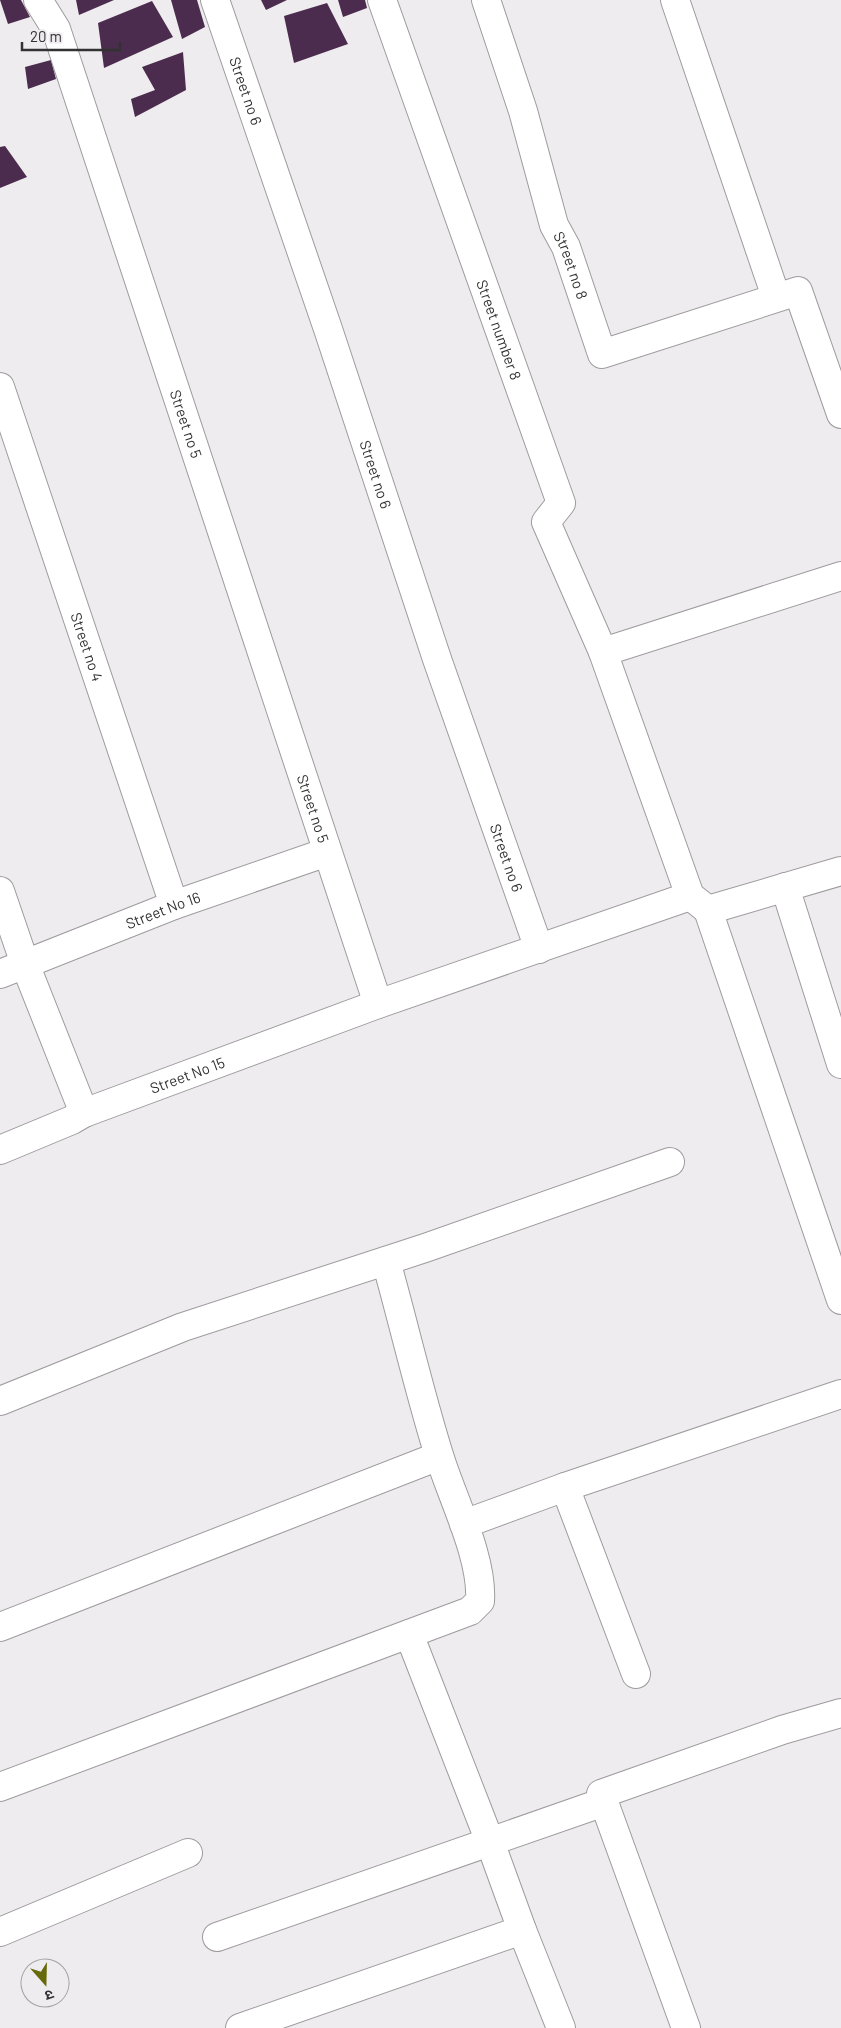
<svg xmlns="http://www.w3.org/2000/svg" width="841" height="2028" font-family="Barlow,'Noto Sans Devanagari',sans-serif">
<style>
.building{fill:#4c2c4e}
.lines{fill:none;stroke-linecap:round;stroke-linejoin:round}
.street-casing{stroke:#9e9b9e;stroke-width:30}
.street{stroke:#fff;stroke-width:28}
.labels{text-anchor:middle;dominant-baseline:central;stroke-width:5;stroke-linejoin:round;paint-order:stroke}
.street-label{font-size:15px;fill:#333233;stroke:#efecef}
</style>
<rect width="100%" height="100%" fill="#efecef"/>
<path class="building" d="M0,0H21L30,17L8,24Z
M76,0H114L79,15Z
M171,0H197L205,27L182,39Z
M261,0H287L266,10Z
M338,0H365L367,8L343,17Z
M152,1L173,37L104,68L98,23Z
M327,3L348,44L294,63L284,16Z
M183,52L186,90L135,117L131,99L155,90L142,67Z
M51,60L56,79L28,89L25,67Z
M5,146L27,177L0,188V147Z"/>
<g class="lines">
<g class="street-casing">
<g id="street">
<path id="s1" d="M38,0L56,29L378,1004"/>
<path id="s2" d="M215,0L328,329L437,659L539,949"/>
<path id="s3" d="M382,0L561,503L546,522L603,652"/>
<path id="s4" d="M486,0L523,111L554,225L566,247L602,354L798,291L841,414"/>
<path d="M675,0L776,297"/>
<path id="s5" d="M0,387L174,905"/>
<path d="M785,887L841,1064"/>
<path d="M0,891L25,964L84,1113"/>
<path d="M694,899L708,910L841,871"/>
<path d="M708,910L841,1300"/>
<path id="s6" d="M0,974L174,905L327,852"/>
<path id="s7" d="M0,1150L72,1120L84,1113L378,1004L690,896L603,652L841,576"/>
<path d="M0,1401L183,1327L425,1248L670,1162"/>
<path d="M565,1487L636,1674"/>
<path d="M464,1524L565,1487L841,1394"/>
<path d="M0,1627L439,1456"/>
<path d="M409,1634L490,1842L522,1930L561,2028"/>
<path d="M0,1787L470,1611L480,1601C483,1557 452,1498 439,1455C419,1391 404,1325 386,1261"/>
<path d="M0,1932L188,1853"/>
<path d="M217,1937L604,1802"/>
<path d="M240,2028L522,1930"/>
<path d="M686,2028L601,1794L782,1730L841,1713"/>
</g>
</g>
<use href="#street" class="street"/>
</g>
<g class="labels">
<g class="street-label">
<text stroke="none"><textPath href="#s2" startOffset="96">Street no 6</textPath></text>
<text stroke="none"><textPath href="#s4" startOffset="279">Street no 8</textPath></text>
<text stroke="none"><textPath href="#s3" startOffset="350">Street number 8</textPath></text>
<text stroke="none"><textPath href="#s1" startOffset="450">Street no 5</textPath></text>
<text stroke="none"><textPath href="#s2" startOffset="501">Street no 6</textPath></text>
<text stroke="none"><textPath href="#s5" startOffset="274">Street no 4</textPath></text>
<text stroke="none"><textPath href="#s1" startOffset="855">Street no 5</textPath></text>
<text stroke="none"><textPath href="#s2" startOffset="906">Street no 6</textPath></text>
<text stroke="none"><textPath href="#s6" startOffset="175">Street No 16</textPath></text>
<text stroke="none"><textPath href="#s7" startOffset="202">Street No 15</textPath></text>
</g>
</g>
<g transform="translate(45 1983) rotate(160)"><circle r="24" fill="#efecef" stroke="#a4a2a4"/>
<path d="M0-4L9 19L0 12L-9 19Z" fill="#666a0b"/>
<text y="-8" font-size="14" font-weight="bold" text-anchor="middle" fill="#333233">उ</text>
</g>
<path d="M22 42v8h98v-8" fill="none" stroke="#333233" stroke-width="2.5"/>
<text x="30" y="42" font-size="15" fill="#333233" stroke="#efecef" stroke-width="4" paint-order="stroke">20 m</text>
</svg>
